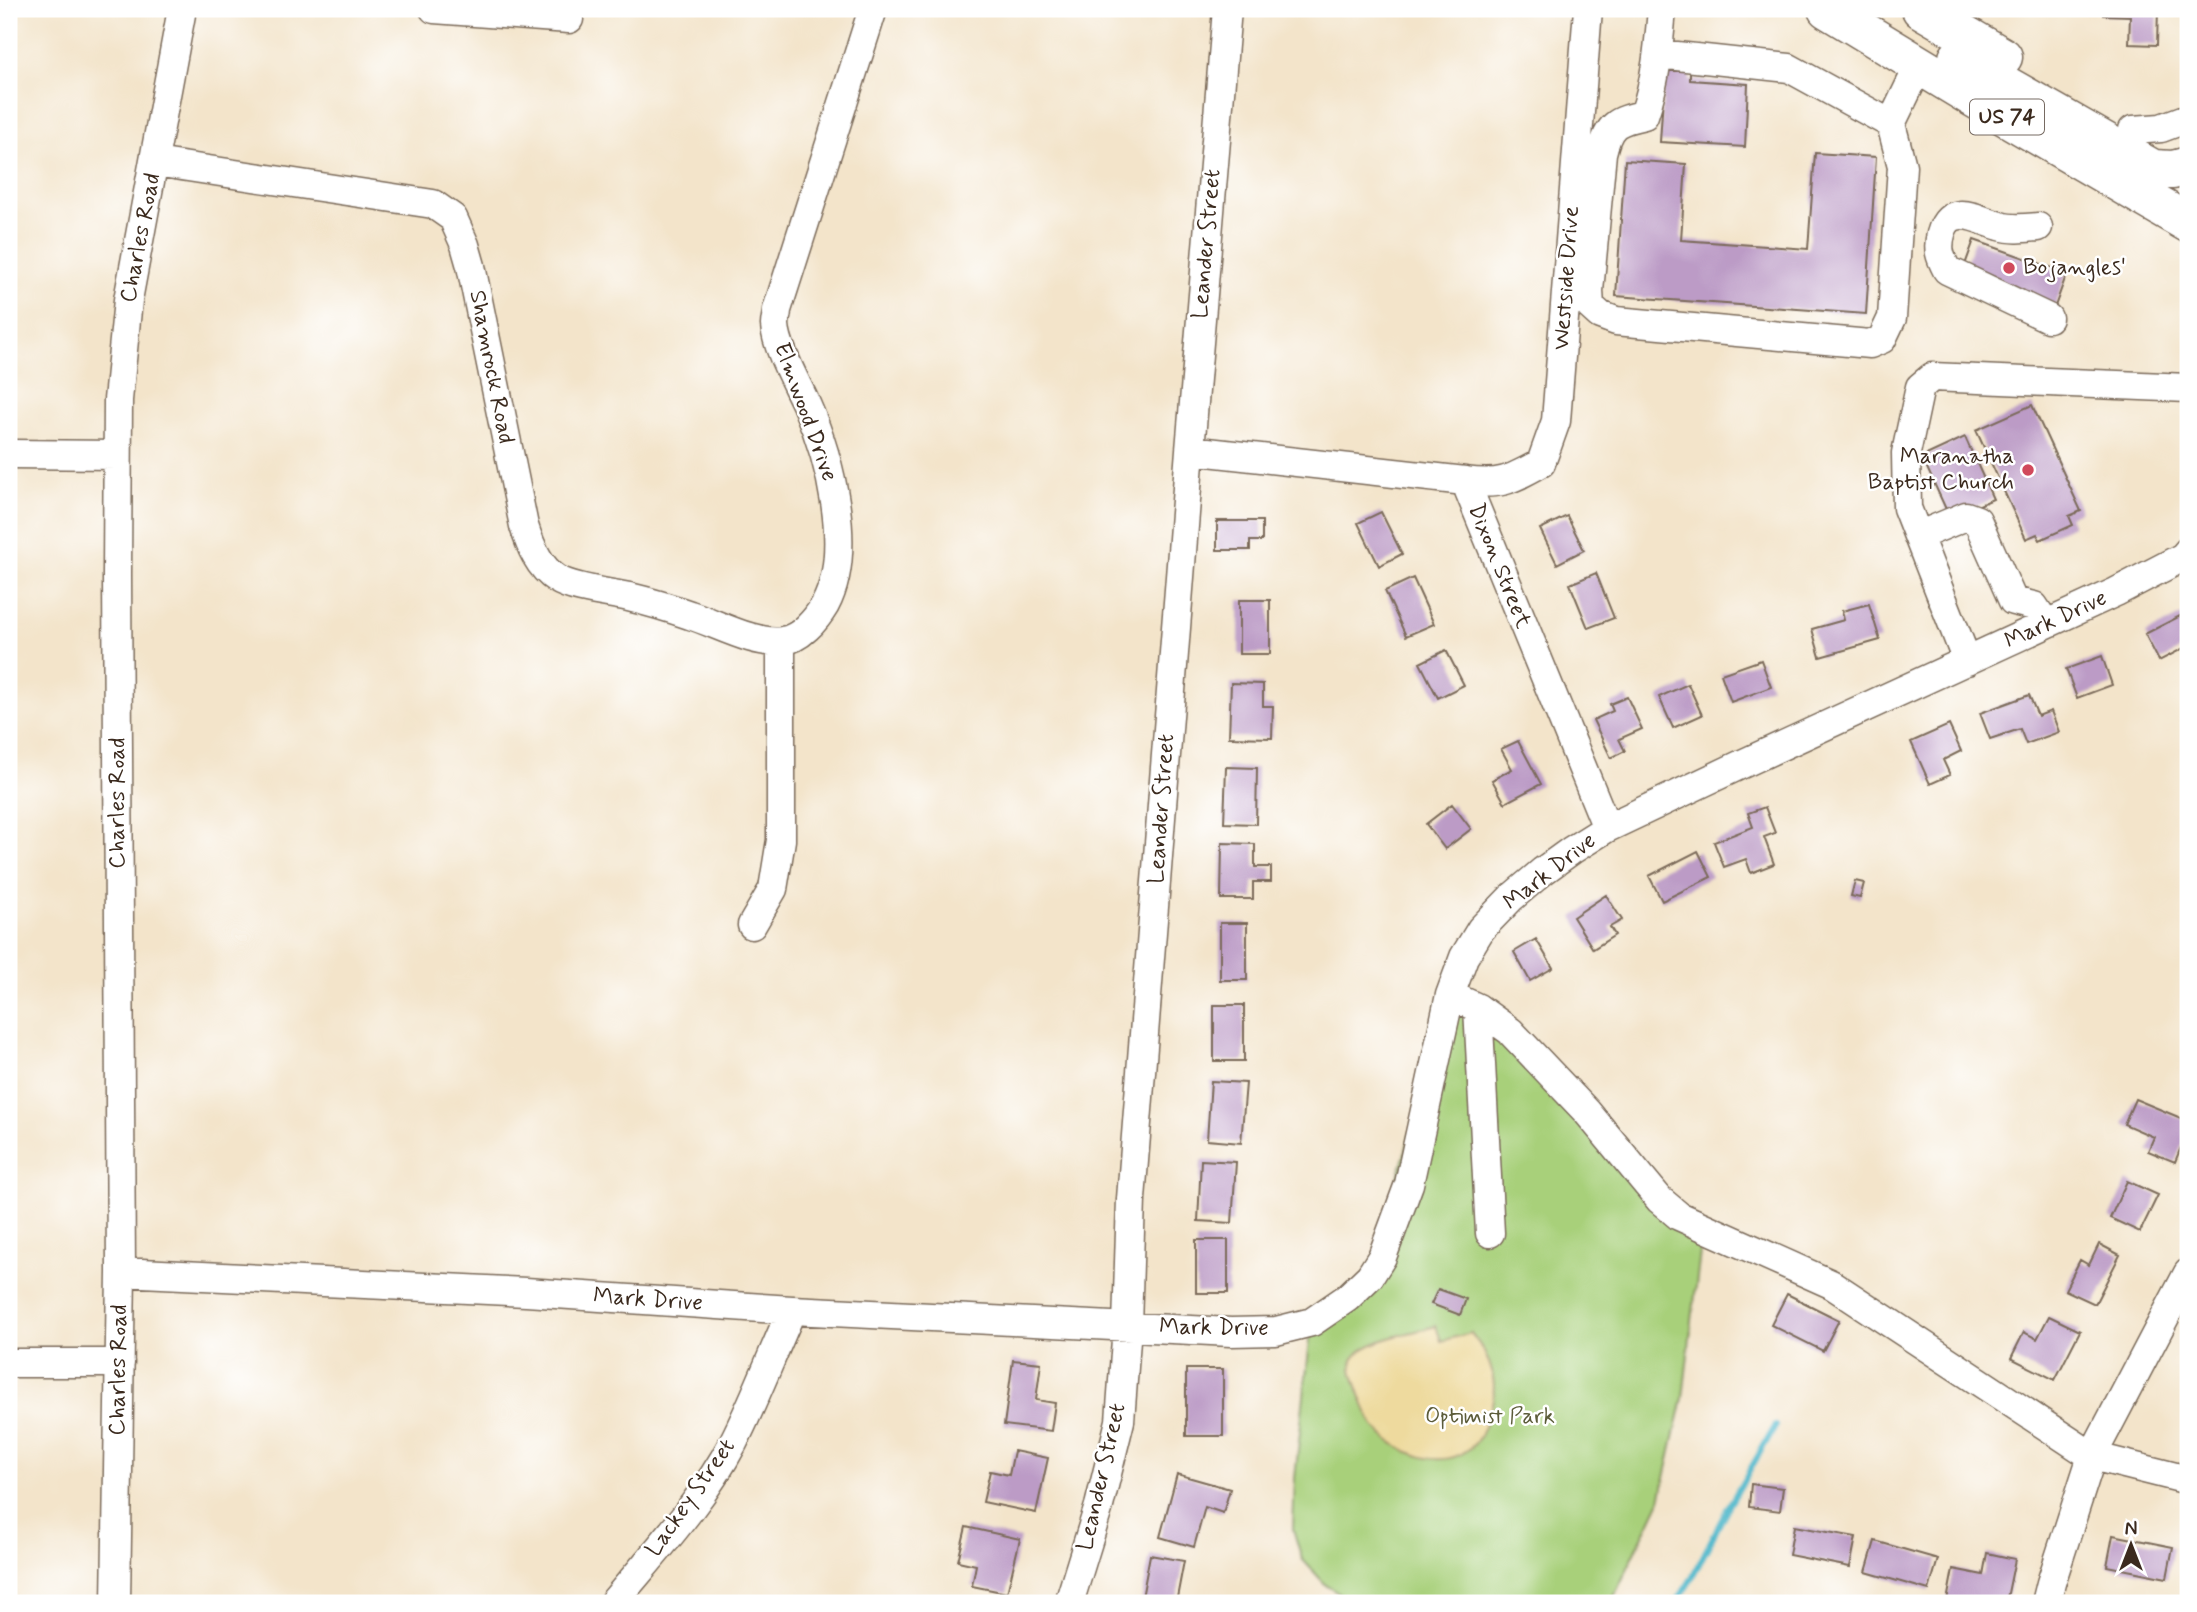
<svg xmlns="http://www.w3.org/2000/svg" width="2197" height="1612" font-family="Mynerve,sans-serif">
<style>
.green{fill:#a8d07a;stroke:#727d4c;stroke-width:2}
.sand{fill:#eeda9e;stroke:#94825e;stroke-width:2}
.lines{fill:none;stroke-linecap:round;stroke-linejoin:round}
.stream{stroke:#4db7ca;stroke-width:6}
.building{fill:#bc9bc6}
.minor-casing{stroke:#7b6b5a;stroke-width:31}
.highway-casing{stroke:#7b6b5a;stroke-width:41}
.minor{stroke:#fff;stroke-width:28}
.highway{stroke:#fff;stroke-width:38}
.poi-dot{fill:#d1495b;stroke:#fff;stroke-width:2.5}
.labels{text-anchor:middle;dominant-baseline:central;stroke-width:5;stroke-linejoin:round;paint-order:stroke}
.shield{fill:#fff;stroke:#766a62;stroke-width:2}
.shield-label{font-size:21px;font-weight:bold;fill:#3b2a1e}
.street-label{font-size:23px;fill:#3b2a1e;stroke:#fff}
.poi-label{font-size:23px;fill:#3b2a1e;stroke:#fff;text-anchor:start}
.park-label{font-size:23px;fill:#5c5c3a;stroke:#fff}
</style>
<rect width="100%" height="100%" fill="#fff"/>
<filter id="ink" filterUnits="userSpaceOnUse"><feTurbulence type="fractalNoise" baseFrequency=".0143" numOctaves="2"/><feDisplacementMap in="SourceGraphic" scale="14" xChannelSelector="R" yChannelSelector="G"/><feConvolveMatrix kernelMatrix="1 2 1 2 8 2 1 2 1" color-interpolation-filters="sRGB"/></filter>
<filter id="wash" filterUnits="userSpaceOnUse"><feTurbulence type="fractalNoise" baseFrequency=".00686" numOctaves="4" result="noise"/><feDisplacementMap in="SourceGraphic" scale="28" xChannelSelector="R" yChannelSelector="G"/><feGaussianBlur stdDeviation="1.57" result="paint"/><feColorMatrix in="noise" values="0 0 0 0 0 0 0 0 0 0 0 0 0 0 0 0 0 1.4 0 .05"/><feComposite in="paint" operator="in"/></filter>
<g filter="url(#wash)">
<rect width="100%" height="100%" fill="#f3e4ca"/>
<path class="green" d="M1450,995L1703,1226L1683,1398L1660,1500L1611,1603H1355L1327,1586L1302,1559L1293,1529L1295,1478L1312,1322L1370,1276Z"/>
<path class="sand" d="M1436,1326L1441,1341L1471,1333C1492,1359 1501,1385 1488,1417C1483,1429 1479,1442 1469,1449C1440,1472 1399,1452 1377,1430C1370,1424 1351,1374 1352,1366C1352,1362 1354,1358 1356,1356C1369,1339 1416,1332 1436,1326Z"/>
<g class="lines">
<path class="stream" d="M1676,1603L1692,1578L1727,1509L1776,1425"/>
</g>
<g id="blocks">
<path class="building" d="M2103,9H2158L2157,45L2129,44L2130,16L2103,15Z
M1665,66L1690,67V80L1748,84L1745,147L1660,142Z
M1815,153L1876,157L1866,314L1616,296L1625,160L1686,164L1681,240L1808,249Z
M1974,240L2067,273L2054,309L1961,276Z
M2032,405L2081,511L2069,516L2073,525L2040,540L2037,534L2026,539L1976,430Z
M1965,437L1993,499L1950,518L1922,457Z
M1381,512L1402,554L1379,566L1358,523Z
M1567,516L1584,550L1557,564L1540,529Z
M1217,521H1262V541H1250V550H1217Z
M1596,573L1614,618L1588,628L1570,584Z
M1413,578L1434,624L1406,636L1385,591Z
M1239,600H1270V654H1239Z
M1869,604L1880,640L1820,657L1812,629L1844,620L1842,611Z
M2188,612V646L2159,661L2145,634Z
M1446,650L1464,685L1438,698L1420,663Z
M2102,656L2112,685L2077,698L2066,669Z
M1761,660L1771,687L1731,702L1721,674Z
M1231,683L1263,684V706H1273L1272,738L1229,737Z
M1688,684L1702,715L1673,728L1659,697Z
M2029,695L2038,716L2051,711L2059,732L2026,744L2020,729L1990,739L1980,713Z
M1627,697L1642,729L1619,739L1625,751L1611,758L1593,720L1613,711L1610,704Z
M1949,725L1961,751L1943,760L1950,775L1930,784L1911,742Z
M1518,741L1541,784L1505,803L1492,780L1512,769L1501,749Z
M1226,767L1257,768L1256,824L1224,823Z
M1452,804L1471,829L1445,849L1426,824Z
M1765,807L1775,833L1764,837L1774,864L1751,873L1746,859L1724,867L1714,842L1753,827L1748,813Z
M1222,843L1255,844V867H1271V882H1253V899H1221Z
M1698,851L1711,877L1662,901L1649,876Z
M1855,881L1864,883L1860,898L1851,896Z
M1606,895L1622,920L1610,927L1615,935L1593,949L1573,917Z
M1220,923H1247V980H1220Z
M1536,939L1553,968L1530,981L1514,952Z
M1214,1005H1244V1061H1214Z
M1211,1081L1246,1083L1241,1143L1207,1140Z
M2135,1099L2188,1121V1130L2175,1162L2148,1151L2154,1137L2124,1124Z
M1201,1160L1236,1162L1232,1223L1198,1221Z
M2127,1181L2158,1195L2140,1232L2110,1218Z
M1196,1240H1228V1293H1196Z
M2099,1244L2120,1255L2095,1304L2065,1290L2080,1260L2089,1265Z
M1438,1289L1466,1299L1460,1315L1431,1304Z
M1787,1294L1839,1320L1823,1351L1771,1325Z
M2049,1316L2080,1331L2055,1380L2011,1358L2024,1332L2037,1339Z
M1013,1360L1041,1363L1036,1400L1055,1403L1051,1431L1004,1425Z
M1186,1369H1223V1436H1186Z
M1014,1451L1048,1458L1036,1513L983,1502L990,1471L1009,1475Z
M1177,1474L1230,1489L1223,1513L1205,1507L1194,1547L1160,1537Z
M1751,1484L1783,1488L1780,1511L1749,1507Z
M1794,1526L1856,1537L1850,1567L1789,1555Z
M966,1527L1020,1539L1007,1593L972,1586L976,1565L958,1561Z
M2113,1535L2173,1547L2167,1578L2107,1566Z
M1875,1541L1938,1559L1929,1590L1866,1572Z
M1987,1553L2015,1559L2006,1603H1958L1947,1601L1953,1569L1983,1575Z
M1150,1555L1184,1561L1176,1603H1141Z"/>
</g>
</g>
<g filter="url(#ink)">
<use href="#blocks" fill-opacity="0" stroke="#7b6b5a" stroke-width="2"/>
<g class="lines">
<g class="minor-casing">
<path id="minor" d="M434,9L569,19
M1662,9C1659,44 1656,81 1644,115C1616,121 1609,124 1602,153L1589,291L1590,306L1600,315L1616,321L1870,344L1882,339L1892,318L1902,166L1891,124L1920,64
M1658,54L1789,68L1891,124
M2133,130L2161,128L2188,118
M155,162L433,204L453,218L465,245L471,266L524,526C530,545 539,568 557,579C572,589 611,593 629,597C650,602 670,608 690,615C716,623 755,645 782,641C800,639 816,620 825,605C854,550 830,458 806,404C797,384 776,347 775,325C775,320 777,315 777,310L873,9
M2038,227C2026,228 2013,230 2000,226C1978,220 1950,201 1941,234C1937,249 1940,257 1947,270L2048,318
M1190,450L1465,481L1607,828
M9,454L117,455
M1465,481C1501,486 1510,480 1541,463L1556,421L1588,9
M1918,536L1966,516L1977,520L2013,601L2034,606L2046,624
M1967,661L1907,508L1906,453L1920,387L1932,377L2188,388
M752,925L773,889L781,840V642
M1450,995L1478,1008L1510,1031L1587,1112L1660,1200L1679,1216L1831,1284L2092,1456L2188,1480
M1478,1008L1490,1233
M121,1272L526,1292L792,1310L1231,1332L1276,1331L1312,1322L1347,1298L1370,1276L1382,1257L1409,1184L1450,995L1464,957L1481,929L1511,898L1543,871L1572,850L1607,828L1740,765L2116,592L2183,557L2188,551
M9,1363H120
M116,1603L121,1272L117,575L118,400L128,300L182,9
M613,1603C655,1552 702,1502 733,1443C755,1400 772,1354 792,1310
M1069,1603L1099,1506L1120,1421L1127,1326L1131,1199L1190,450L1227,9
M2046,1603L2051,1583L2092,1456L2188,1273"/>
</g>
<g class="highway-casing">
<path id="highway" d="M1827,9L1972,97L2188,223
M1921,9L2003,57
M1958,58L2153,169L2173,170L2188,166"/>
</g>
<use href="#minor" class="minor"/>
<use href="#highway" class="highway"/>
</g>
</g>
<g class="poi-dot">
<circle cx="2009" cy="268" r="7"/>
<circle cx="2028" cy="470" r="7"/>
</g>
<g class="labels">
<rect class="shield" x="1970" y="99.5" width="74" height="35" rx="5"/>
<g class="shield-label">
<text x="2007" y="117">US 74</text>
</g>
<g class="street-label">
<text transform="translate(141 238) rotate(-79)">Charles Road</text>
<text transform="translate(1207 244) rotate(-85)">Leander Street</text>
<text transform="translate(1567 278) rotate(-86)">Westside Drive</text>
<text transform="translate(491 367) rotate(79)">Shamrock Road</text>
<text transform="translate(805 412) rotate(70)">Elmwood Drive</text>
<text transform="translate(1499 566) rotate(68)">Dixon Street</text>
<text transform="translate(2056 620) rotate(-25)">Mark Drive</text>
<text transform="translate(118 803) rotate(-90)">Charles Road</text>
<text transform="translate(1162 809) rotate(-86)">Leander Street</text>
<text transform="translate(1550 872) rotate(-38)">Mark Drive</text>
<text transform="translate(648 1300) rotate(4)">Mark Drive</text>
<text transform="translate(1214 1328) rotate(1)">Mark Drive</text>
<text transform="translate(119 1370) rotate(-89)">Charles Road</text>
<text transform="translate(1102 1477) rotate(-77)">Leander Street</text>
<text transform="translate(691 1498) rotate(-55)">Lackey Street</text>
</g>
<g class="poi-label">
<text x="2023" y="268">Bojangles'</text>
<text x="2014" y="457" text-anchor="end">Maranatha<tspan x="2014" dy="26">Baptist Church</tspan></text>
</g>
<g class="park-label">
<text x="1490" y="1417">Optimist Park</text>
</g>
</g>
<rect width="2197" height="1612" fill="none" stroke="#fff" stroke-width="35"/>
<g transform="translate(2131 1545)" stroke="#ffffff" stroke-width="5" paint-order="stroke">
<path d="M0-5L12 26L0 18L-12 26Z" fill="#3b2a1e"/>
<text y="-10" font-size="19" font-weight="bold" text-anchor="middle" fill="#3b2a1e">N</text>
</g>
</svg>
